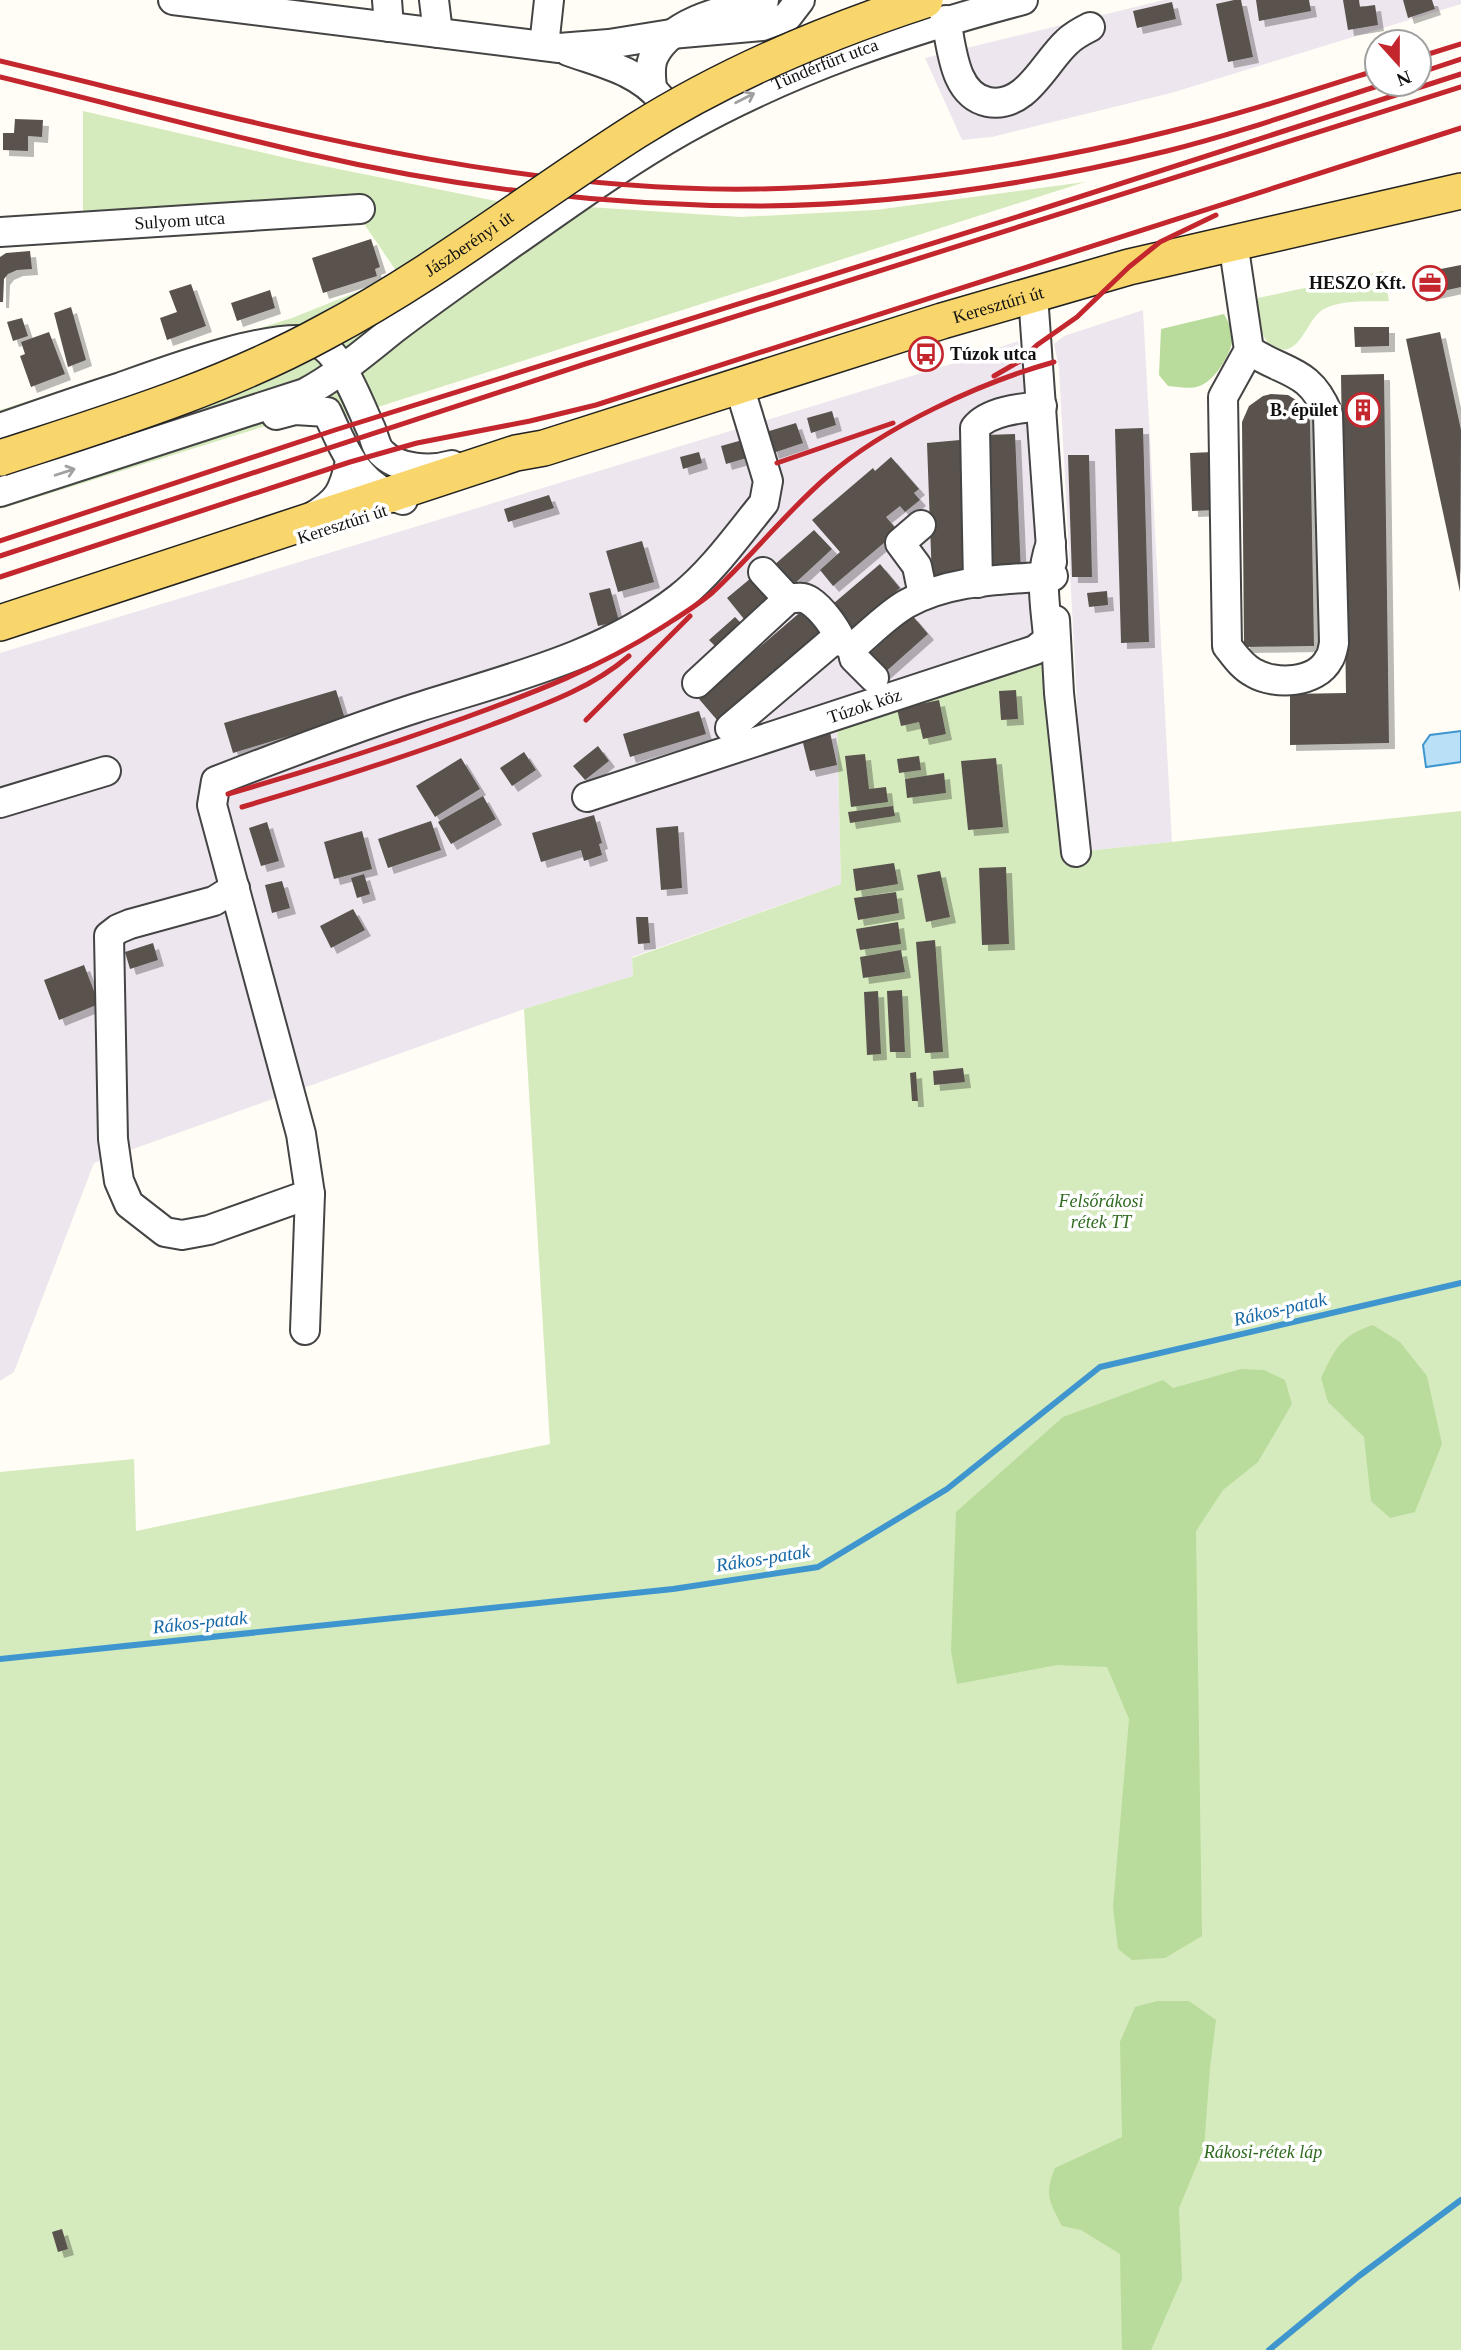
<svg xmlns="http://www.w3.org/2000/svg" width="1461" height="2350" font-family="Georgia,serif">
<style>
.industrial{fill:#eee6ef}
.green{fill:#d5ebbd}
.forest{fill:#b9dc9c}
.water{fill:#b9e0f7;stroke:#3f96cf;stroke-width:2}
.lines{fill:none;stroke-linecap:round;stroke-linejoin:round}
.stream{stroke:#3f96cf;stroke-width:6}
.building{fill:#5a524d;filter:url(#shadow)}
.minor-casing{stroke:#444;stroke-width:32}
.major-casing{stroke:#222;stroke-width:38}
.minor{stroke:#fff;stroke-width:28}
.major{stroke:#f9d66b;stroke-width:35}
.rail{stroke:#c4262e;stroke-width:5}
.major-bridge-casing{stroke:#222;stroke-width:38;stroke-linecap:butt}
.major-bridge{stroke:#f9d66b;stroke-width:35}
.oneway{stroke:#a0a0a0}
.labels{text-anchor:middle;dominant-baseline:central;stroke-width:7;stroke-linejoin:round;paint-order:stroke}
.street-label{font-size:18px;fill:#111;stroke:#fff}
.poi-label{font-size:18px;font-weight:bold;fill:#111;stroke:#fff;text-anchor:end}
.park-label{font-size:18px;font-style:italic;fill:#2f6b1f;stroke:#fff}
.water-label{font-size:19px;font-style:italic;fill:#1768a6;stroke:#fff}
</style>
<defs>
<filter id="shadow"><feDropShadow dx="6" dy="6" stdDeviation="0" flood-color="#0004"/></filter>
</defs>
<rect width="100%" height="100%" fill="#fffdf5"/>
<path class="industrial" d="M1164,0H1461V4L1171,93L992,137L962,140L925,58Z
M1143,310L1172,842L1085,851L1059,368L1054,344L1064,336Z
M1018,341L1029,400L1038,629L1041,657L837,721L841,884L632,957L633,976L524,1009L94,1163L14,1372L0,1381V653L951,364Z"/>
<path class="green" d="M83,111L299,161L496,201L741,217L875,210L1085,182L318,426L275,423L0,509V410L292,318L399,275L358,215L83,234Z
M1383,271L1389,301C1368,302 1343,299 1324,309C1307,318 1301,355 1279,349C1273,348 1269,345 1266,340C1258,327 1257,313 1258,298Z
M1052,654L1086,851L1461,811V2350H0V1472L134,1459L136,1531L550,1444L524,1009L633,976L632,958L841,884L837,721Z"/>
<path class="forest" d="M1224,314C1227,320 1232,328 1233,334C1234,350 1216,379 1202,385C1192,390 1179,387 1168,386L1159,375L1161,329Z
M1373,1325L1400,1342L1427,1376L1442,1444L1415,1512L1390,1518L1371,1501L1364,1437L1328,1402L1321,1378C1335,1349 1340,1336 1373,1325Z
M1241,1369L1264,1370L1285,1380L1292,1404L1258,1462L1223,1490L1196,1531L1202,1936L1165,1958L1132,1960L1118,1949L1113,1907L1129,1719L1107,1667L1057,1665L957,1684L951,1651L956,1512L1063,1417L1163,1380L1173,1388Z
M1157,2001H1189L1216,2020L1210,2068L1204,2148L1179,2208L1182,2279L1151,2350H1122L1120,2254L1081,2230L1062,2226C1049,2201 1044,2195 1055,2168L1122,2137L1120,2042L1135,2007Z"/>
<path class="water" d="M1461,731V762L1426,767L1423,745L1430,735Z"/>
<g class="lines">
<path class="stream" d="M0,1659L673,1589L818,1567L947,1489L1100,1367L1461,1283
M1269,2350L1359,2276L1461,2200"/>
</g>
<path class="building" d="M1234,0H1241L1253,57L1228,62L1216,4Z
M1256,0H1309L1311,11L1259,21Z
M1343,0H1359L1360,7L1375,5L1378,25L1348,30Z
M1403,0H1432L1435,9L1408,18Z
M1172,2L1176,19L1137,28L1133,11Z
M15,119L43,120L42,137L28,136V151L3,150V133H14Z
M371,239L380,267L375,269L377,276L323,293L312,258Z
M30,251L32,269L17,270L8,274L4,279L3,302H0V257L6,253Z
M1461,265V287L1420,296L1415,274Z
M191,284L206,326L167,340L160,318L177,312L169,291Z
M270,290L275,308L237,321L231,303Z
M71,307L86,360L68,367L54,313Z
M22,318L28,336L13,341L7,322Z
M1354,327H1389V346L1355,347Z
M49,332L65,374L31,387L20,356L25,354L21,342Z
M1440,332L1461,430L1460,592L1406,339Z
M1384,374L1389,743L1290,745V694L1346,693L1341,375Z
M1271,394L1288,395L1296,400L1302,405L1310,421L1314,646L1244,647L1242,422L1249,406L1263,396Z
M832,411L836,425L811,433L807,418Z
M796,423L803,443L773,453L766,432Z
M1143,428L1149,642L1121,643L1115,429Z
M1015,434L1021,573L990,575L986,435Z
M746,439L750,457L726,464L721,446Z
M960,440L966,579L932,580L927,443Z
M699,452L702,463L683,469L680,457Z
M1213,452L1215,510L1192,511L1190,453Z
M1068,455H1089L1092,577H1072Z
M891,457L919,489L914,493L920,500L905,512L900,506L886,517L898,531L833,586L820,570L840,552L812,520L873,468L875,471Z
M549,495L554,508L508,522L504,509Z
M814,530L832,549L792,586L773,566Z
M642,541L654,582L618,592L606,551Z
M880,564L900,588L848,632L827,609Z
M751,578L773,604L748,624L727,598Z
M610,588L619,621L598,626L589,593Z
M1107,591L1108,605L1089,607L1087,593Z
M804,609L822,630L717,720L699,699Z
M912,615L928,634L882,675L866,657Z
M735,617L744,626L719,650L709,640Z
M336,690L345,719L233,753L224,723Z
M1016,690L1018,719L1001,720L999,691Z
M939,700L946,734L923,739L919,722L901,726L897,709Z
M699,711L706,734L630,757L623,734Z
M830,732L837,765L810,771L802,739Z
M598,746L609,761L585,780L573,766Z
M524,752L536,770L512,786L500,768Z
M865,754L869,789L886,787L888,802L851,807L845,756Z
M919,756L921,770L899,773L897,759Z
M461,758L480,789L435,817L416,786Z
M996,758L1003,827L968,830L961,761Z
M944,773L946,793L907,798L905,779Z
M483,796L496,819L451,844L438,822Z
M893,806L895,816L850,823L848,812Z
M594,815L602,843L599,844L602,855L584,861L581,850L541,862L532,833Z
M431,821L441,850L388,868L378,839Z
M267,822L279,861L261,866L249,828Z
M678,826L682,888L661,890L656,828Z
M362,831L372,869L334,879L324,842Z
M894,863L898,884L856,891L853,869Z
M1006,867L1009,944L982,945L979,868Z
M940,871L950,917L926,922L917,875Z
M364,874L370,894L357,898L351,878Z
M282,881L290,908L272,913L265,885Z
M896,892L899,913L858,920L854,898Z
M353,909L365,930L331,948L320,926Z
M636,917H648L650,943L638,944Z
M898,922L901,944L860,950L856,929Z
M935,940L943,1052L925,1053L916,942Z
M153,943L158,960L130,969L125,952Z
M901,950L905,972L863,978L860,957Z
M84,965L99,1004L59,1020L44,980Z
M902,990L905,1052H890L887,991Z
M878,991L881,1054L867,1055L864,992Z
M963,1068L965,1082L934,1085L933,1071Z
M916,1072L918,1101H912L910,1073Z
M62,2229L68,2249L58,2252L52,2232Z"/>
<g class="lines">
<g class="minor-casing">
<g id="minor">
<path d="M173,0L559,48L609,44L671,34L762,26L787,17L800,0"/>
<path d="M387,0L389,27"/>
<path d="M434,0L438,33"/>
<path d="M946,20C952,49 954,95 988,102C1026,109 1044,63 1067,42C1074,35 1082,31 1090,27"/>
<path d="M544,46L549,0"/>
<path d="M568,51C601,63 639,71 661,99"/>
<path d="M652,88C651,77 649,66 654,56C671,20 729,9 764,0"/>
<path id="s1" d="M0,232L360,209"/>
<path d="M1233,242L1249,350C1284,374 1310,368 1328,414L1334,643C1333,648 1332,655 1329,659C1316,684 1275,685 1254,673C1242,667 1235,656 1227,646L1223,397L1249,350"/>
<path d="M1033,295L1052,562"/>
<path d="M276,415L295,410L327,412C345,451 358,487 403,500"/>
<path d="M0,428C40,414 80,400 121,387C163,372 275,330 315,342C340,349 360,406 371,429C374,436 376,448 382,453C398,470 432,471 452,465"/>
<path id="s2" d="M0,492L305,393C337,376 366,351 395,328C433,299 472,272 511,244C567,205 623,164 683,130C790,70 905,31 1023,0"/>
<path d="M312,517C339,501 343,492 350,462"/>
<path d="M921,525L900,543L917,566L923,595"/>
<path d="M763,572L788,599"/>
<path d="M978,583L975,428C988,411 1021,408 1042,406"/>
<path d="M1055,620L1059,693L1076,852"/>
<path d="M852,648L854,658L874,678"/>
<path d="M697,683L788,599C795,598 803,596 810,601C822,609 835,627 841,640"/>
<path d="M730,728L830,643L841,640L852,648C869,634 887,615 906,604C950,579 1003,580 1053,576"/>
<path id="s3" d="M587,797L1035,650L1044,643L1048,636C1045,603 1039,575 1051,543"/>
<path d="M0,803L106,771"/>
<path d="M235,888L214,901L130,924L118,929L109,936L113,1139L119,1181L129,1204L165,1232L182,1235L209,1230L310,1194"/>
<path d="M305,1330L310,1194L301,1134L212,805L216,781C283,755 348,730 416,708C506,679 603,657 679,598C712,572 737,536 764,503L768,481L739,386"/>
</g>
</g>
<g class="major-casing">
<g id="major">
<path id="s4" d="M0,623L516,453L544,448L942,321L1129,267L1461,191"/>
</g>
</g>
<use href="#minor" class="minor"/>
<use href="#major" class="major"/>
<path class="rail" d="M1419,57L1461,44
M0,61C248,120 498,193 756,189C891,187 1036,165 1167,132C1238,115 1308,92 1377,70
M1419,73L1461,59
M0,77C103,102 206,130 310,154C455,188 611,206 760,206C894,205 1037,183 1167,151C1240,133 1312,107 1384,84
M994,376L1020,361L1037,345L1077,317L1129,267L1160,242L1216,215
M777,463L893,423
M0,541L335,430L1020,216L1461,74
M0,556L585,364L1461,87
M0,577L350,462L417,443L530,421L596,405L1461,128
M586,720L690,616
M228,794C308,771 386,746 464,718C533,693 599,668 661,628C678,617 698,605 713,592C753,555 787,511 828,476C884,427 982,382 1054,362
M242,807C326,782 409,756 491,725C540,706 589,690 629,656"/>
<g class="major-bridge-casing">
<g id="major-bridge">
<path id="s5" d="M0,458C110,422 223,388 325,332C435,274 532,197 636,131C726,74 824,33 925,0"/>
</g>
</g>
<use href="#major-bridge" class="major-bridge"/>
</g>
<defs><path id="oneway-shaft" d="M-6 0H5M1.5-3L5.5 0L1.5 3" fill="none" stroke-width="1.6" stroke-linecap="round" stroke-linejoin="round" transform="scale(1.75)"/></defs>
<g class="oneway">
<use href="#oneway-shaft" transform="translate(745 98) rotate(-27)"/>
<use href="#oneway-shaft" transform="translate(65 472) rotate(-18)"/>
</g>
<defs>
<g id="office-ring" transform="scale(1.75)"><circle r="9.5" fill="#fff" stroke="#c4262e" stroke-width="1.5"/><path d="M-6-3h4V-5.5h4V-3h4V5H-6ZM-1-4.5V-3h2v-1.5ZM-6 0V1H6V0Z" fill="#c4262e"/></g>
<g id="bus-ring" transform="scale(1.75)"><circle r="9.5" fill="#fff" stroke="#c4262e" stroke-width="1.5"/><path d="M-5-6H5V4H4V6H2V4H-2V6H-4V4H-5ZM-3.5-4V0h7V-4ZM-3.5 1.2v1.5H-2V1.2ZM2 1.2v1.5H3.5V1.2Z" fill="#c4262e"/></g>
<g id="building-ring" transform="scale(1.75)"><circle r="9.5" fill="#fff" stroke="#c4262e" stroke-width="1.5"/><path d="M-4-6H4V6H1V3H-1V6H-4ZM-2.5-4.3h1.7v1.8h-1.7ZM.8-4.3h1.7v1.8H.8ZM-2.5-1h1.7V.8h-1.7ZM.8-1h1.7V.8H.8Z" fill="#c4262e"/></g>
</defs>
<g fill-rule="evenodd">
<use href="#office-ring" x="1430" y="283"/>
<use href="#bus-ring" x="926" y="354"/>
<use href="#building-ring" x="1363" y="410"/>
</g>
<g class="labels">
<g class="street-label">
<text stroke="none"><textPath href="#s2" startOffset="938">Tündérfürt utca</textPath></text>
<text stroke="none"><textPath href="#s1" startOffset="180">Sulyom utca</textPath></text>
<text stroke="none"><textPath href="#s5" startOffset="518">Jászberényi út</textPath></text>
<text stroke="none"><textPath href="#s4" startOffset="1048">Keresztúri út</textPath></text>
<text transform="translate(342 524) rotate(-18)">Keresztúri út</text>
<text stroke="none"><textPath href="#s3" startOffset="292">Túzok köz</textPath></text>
</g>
<g class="poi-label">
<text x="1406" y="283">HESZO Kft.</text>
<text x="950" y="354" text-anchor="start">Túzok utca</text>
<text x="1338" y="410">B. épület</text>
</g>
<g class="park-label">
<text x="1101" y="1201">Felsőrákosi<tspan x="1101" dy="21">rétek TT</tspan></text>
<text x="1263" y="2152">Rákosi-rétek láp</text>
</g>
<g class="water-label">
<text transform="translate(1280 1309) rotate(-13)">Rákos-patak</text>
<text transform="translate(763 1558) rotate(-9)">Rákos-patak</text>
<text transform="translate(200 1622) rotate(-6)">Rákos-patak</text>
</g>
</g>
<g transform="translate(1398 63) rotate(159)"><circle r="33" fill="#ffffff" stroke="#a0a0a0" stroke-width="2"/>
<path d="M0-5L12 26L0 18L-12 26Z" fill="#c4262e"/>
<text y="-10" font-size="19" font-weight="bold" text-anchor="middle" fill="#111111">N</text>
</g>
</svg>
